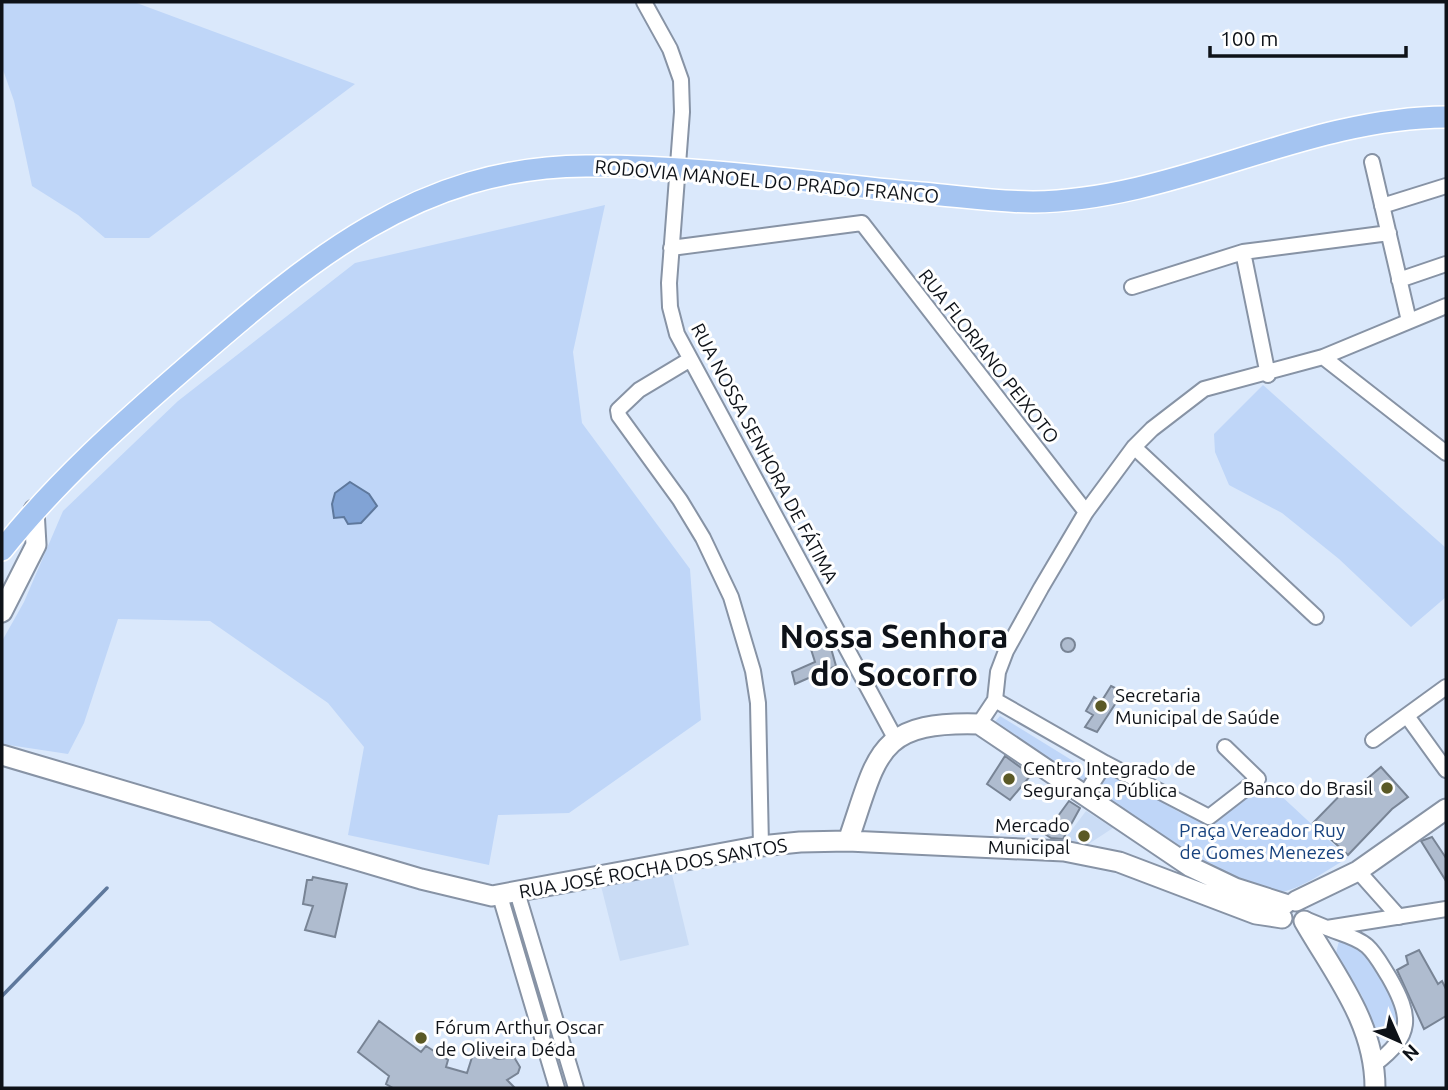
<svg xmlns="http://www.w3.org/2000/svg" width="1448" height="1090" font-family="Ubuntu,sans-serif">
<style>
.built{fill:#cadcf5}
.green{fill:#bfd6f8}
.water{fill:#81a3d5;stroke:#5e789c;stroke-width:2}
.lines{fill:none;stroke-linecap:round;stroke-linejoin:round}
.stream{stroke:#5e789c;stroke-width:3.5}
.building{fill:#afbccf;stroke:#788495;stroke-width:2}
.street-casing{stroke:#8793a5;stroke-width:18}
.secondary-casing{stroke:#8793a5;stroke-width:23}
.primary-casing{stroke:#fff;stroke-width:24}
.street{stroke:#fff;stroke-width:14}
.secondary{stroke:#fff;stroke-width:19}
.primary{stroke:#a4c4f1;stroke-width:21}
.poi-dot{fill:#5a5926;stroke:#fff;stroke-width:2.5}
.labels{text-anchor:middle;dominant-baseline:central;stroke-width:6;stroke-linejoin:round;paint-order:stroke}
.street-label{font-size:19px;fill:#0e1218;stroke:#fff}
.poi-label{font-size:19px;fill:#0e1218;stroke:#fff;text-anchor:start}
.park-label{font-size:19px;fill:#17427e;stroke:#fff}
.town-label{font-size:33px;font-weight:bold;fill:#0e1218;stroke:#fff}
</style>
<rect width="100%" height="100%" fill="#dae8fb"/>
<path class="built" d="M1086,811L1113,828L1084,847L1061,844Z
M670,866L689,945L620,961L601,886Z"/>
<path class="green" d="M134,2L355,84L149,238H105L78,215L32,186L14,101L2,67V6L5,2Z
M605,205L573,352L582,423L690,569L701,720L569,813L498,815L489,865L348,835L364,747L328,703L210,621L118,619L84,723L68,754L2,744V641L24,602L63,511L178,401L355,263Z
M1263,385L1446,548V597L1411,627L1339,559L1282,513L1229,485L1215,452L1214,434Z
M1000,716L1091,772L1084,785L992,725Z
M1107,770L1179,812L1210,820L1262,778L1348,858C1328,869 1305,887 1282,892C1246,901 1127,816 1093,795Z
M1339,941C1373,947 1392,988 1399,1019L1388,1035L1378,1039L1362,996L1336,953Z"/>
<path class="water" d="M350,482L369,494L377,506L361,523L348,524L344,517L334,518L332,504L335,493Z"/>
<g class="lines">
<path class="stream" d="M2,996L107,888"/>
</g>
<path class="building" d="M827,634L836,666L795,684L792,672L815,662L809,643Z
M1061 645a7 7 0 1 1 14 0a7 7 0 1 1-14 0Z
M1111,686L1123,692L1097,732L1085,727L1093,715L1086,711L1094,697L1101,702Z
M1005,756L1031,775L1010,800L987,784Z
M1381,767L1408,797L1392,809L1348,855L1313,823L1350,785L1355,789Z
M1069,801L1080,808L1063,839L1051,838L1045,834Z
M1432,837L1446,858V881L1421,841Z
M313,877L347,884L335,937L305,930L313,906L303,904L307,880H312Z
M1419,950L1438,984L1442,981L1446,989V1016L1424,1029L1397,970L1408,964L1406,956Z
M379,1021L421,1052L426,1046L448,1060L446,1067L467,1073L474,1051L498,1059L514,1057L520,1067L518,1073L507,1080L515,1088H393L386,1084L389,1076L358,1052Z"/>
<g class="lines">
<g class="street-casing">
<path id="street" d="M644,2L670,49L681,80L682,112L669,283L670,307L677,334L895,738
M1372,162L1409,321
M1382,206L1446,186
M671,248L862,223L1086,512
M1243,252L1268,375
M1399,280L1446,264
M1132,287L1243,252L1389,233
M1323,357L1446,453
M689,360L639,390L618,410L619,416L680,500L703,538L731,597L753,671L758,703L761,846
M1134,447L1316,617
M995,700L1105,763L1209,817L1258,779L1225,747
M1407,716L1446,770
M979,724L995,700L998,672L1006,651L1041,588L1086,512L1134,447L1152,429L1204,389L1323,357L1446,306
M1373,740L1446,687
M1085,795L1105,763
M1358,871L1399,917
M517,892L576,1088
M500,896L557,1088
M1305,919L1327,928L1446,909
M1327,928C1339,933 1357,937 1367,946C1376,954 1382,966 1389,977C1412,1017 1413,1035 1375,1064"/>
</g>
<g class="secondary-casing">
<path id="secondary" d="M2,612L36,545L34,510
M2,755L421,879L492,896L761,846L800,842L848,841L1064,851L1119,862L1256,914L1282,918
M848,841C878,755 875,721 979,724L1191,867L1235,888L1285,904
M1296,901L1358,871L1446,809
M1304,921C1335,975 1375,1023 1375,1088"/>
</g>
<g class="primary-casing">
<path id="primary" d="M2,550C57,481 122,423 189,365C309,261 418,167 586,166C698,165 810,183 921,193C958,196 996,202 1033,202C1176,200 1303,118 1446,117"/>
</g>
<use href="#street" class="street"/>
<use href="#secondary" class="secondary"/>
<use href="#primary" class="primary"/>
</g>
<g class="poi-dot">
<circle cx="1101" cy="706" r="7"/>
<circle cx="1009" cy="779" r="7"/>
<circle cx="1387" cy="788" r="7"/>
<circle cx="1084" cy="836" r="7"/>
<circle cx="421" cy="1038" r="7"/>
</g>
<g class="labels">
<g class="street-label">
<text transform="translate(767 181) rotate(5)">RODOVIA MANOEL DO PRADO FRANCO</text>
<text transform="translate(989 356) rotate(52)">RUA FLORIANO PEIXOTO</text>
<text transform="translate(765 453) rotate(62)">RUA NOSSA SENHORA DE FÁTIMA</text>
<text transform="translate(653 868) rotate(-10)">RUA JOSÉ ROCHA DOS SANTOS</text>
</g>
<g class="poi-label">
<text x="1115" y="695">Secretaria<tspan x="1115" dy="22">Municipal de Saúde</tspan></text>
<text x="1023" y="768">Centro Integrado de<tspan x="1023" dy="22">Segurança Pública</tspan></text>
<text x="1373" y="788" text-anchor="end">Banco do Brasil</text>
<text x="1070" y="825" text-anchor="end">Mercado<tspan x="1070" dy="22">Municipal</tspan></text>
<text x="435" y="1027">Fórum Arthur Oscar<tspan x="435" dy="22">de Oliveira Déda</tspan></text>
</g>
<g class="park-label">
<text x="1262" y="830">Praça Vereador Ruy<tspan x="1262" dy="22">de Gomes Menezes</tspan></text>
</g>
<g class="town-label">
<text x="894" y="635">Nossa Senhora<tspan x="894" dy="38">do Socorro</tspan></text>
</g>
</g>
<rect width="1448" height="1090" fill="none" stroke="#0e1218" stroke-width="7"/>
<g transform="translate(1399 1041) rotate(135)" stroke="#ffffff" stroke-width="5" paint-order="stroke">
<path d="M0-5L12 26L0 18L-12 26Z" fill="#0e1218"/>
<text y="-10" font-size="19" font-weight="bold" text-anchor="middle" fill="#0e1218">N</text>
</g>
<path d="M1210 46v10h196v-10" fill="none" stroke="#0e1218" stroke-width="3.5"/>
<text x="1220" y="46" font-size="21" fill="#0e1218" stroke="#ffffff" stroke-width="5" paint-order="stroke">100 m</text>
</svg>
